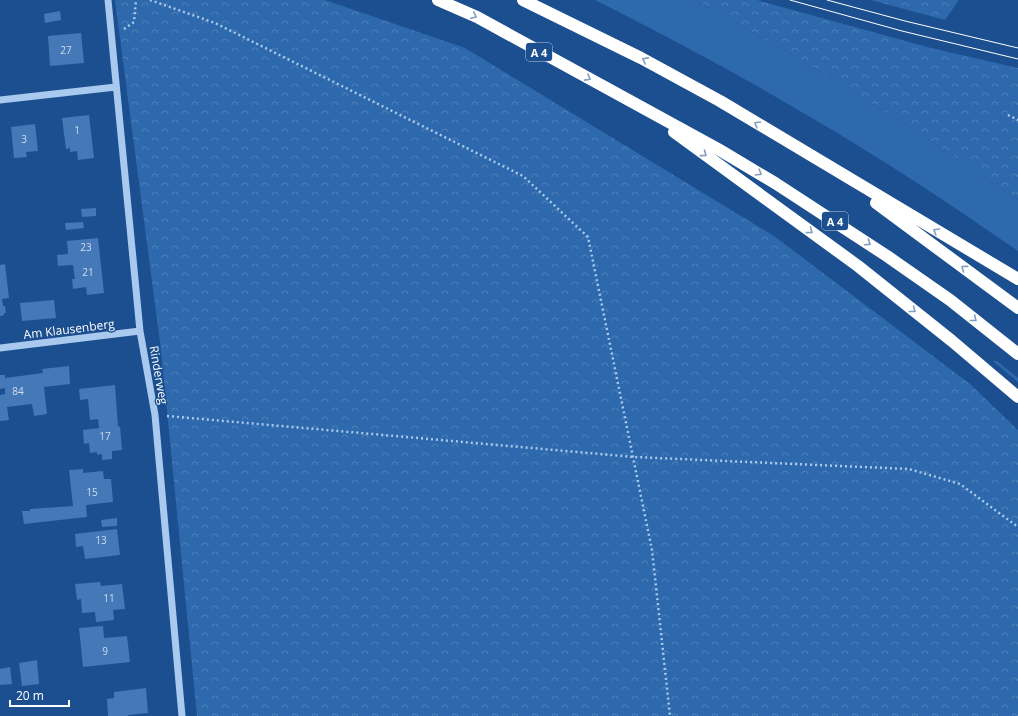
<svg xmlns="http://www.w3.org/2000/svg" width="1018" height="716" font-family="'Open Sans',sans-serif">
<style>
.grass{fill:#2e69ad}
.forest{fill:url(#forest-crowns)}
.building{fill:#4478b7}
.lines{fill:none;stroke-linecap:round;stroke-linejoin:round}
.path{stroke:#a9c9ee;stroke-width:2.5;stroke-dasharray:2 3;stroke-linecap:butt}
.minor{stroke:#a9c9ee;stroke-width:7}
.highway{stroke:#fff;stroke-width:12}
.tram{stroke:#fff;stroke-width:1}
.oneway{stroke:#829ec1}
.labels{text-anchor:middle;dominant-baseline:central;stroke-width:3;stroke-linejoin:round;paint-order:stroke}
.number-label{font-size:10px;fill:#d0dded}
.shield{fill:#1b4f8f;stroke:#bbcadd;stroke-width:1}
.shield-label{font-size:11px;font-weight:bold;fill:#fff}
.street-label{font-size:12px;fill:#fff;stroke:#1b4f8f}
</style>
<defs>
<pattern id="forest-crowns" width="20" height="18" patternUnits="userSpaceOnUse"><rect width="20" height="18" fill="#2e69ad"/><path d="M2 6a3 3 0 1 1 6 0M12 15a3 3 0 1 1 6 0" fill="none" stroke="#4d80b9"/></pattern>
</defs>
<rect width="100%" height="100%" fill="#1b4f8f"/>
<path class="grass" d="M595,0H696L796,57L912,128L1018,200V251C950,204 881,158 810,117C740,75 668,37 595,0Z
M993,361H997L1018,378V382Z"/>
<path class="forest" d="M115,0H325L465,48L774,236L970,384L1018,430V716H197L161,350Z
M696,0H757L931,48L1018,68V200L912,128L796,57Z
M871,0H959L945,20Z"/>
<path class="building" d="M60,11L61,20L45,23L44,14Z
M81,33L84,63L50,66L48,36Z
M89,115L94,158L78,160L77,151L70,152V148L66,149L62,118Z
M35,124L38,151L26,152L27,157L14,158L11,127Z
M96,208V216L82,217L81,209Z
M83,222L84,228L66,230L65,223Z
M98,238L104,293L87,295L86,287L73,289L72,279H75L73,265L58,266L57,255L68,254L67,241Z
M5,264L9,298L2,299L3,306H5L6,313H4V315L0,316V265Z
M54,300L56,318L22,321L20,303Z
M69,366L70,384L44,387L47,414L34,416L32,404L7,407L9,420L0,421V395L5,394V388L0,389V375H5V378L43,373L42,369Z
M115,385L118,427L120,426L122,450L112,451V459L102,460V454L97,455V452L90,453L89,443L84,444L83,430L99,428L98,419L90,420L88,399L80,400L79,389Z
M83,469V473L103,471L104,479H111L113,502L86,505L87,517L24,524L22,511H30V509L73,506L69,470Z
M117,518V526L102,527L101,520Z
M117,529L120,555L85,559L83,546L76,547L75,534Z
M100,582L101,586L122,584L125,609L113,610L114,620L96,622L95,612L82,613L81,599L77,600L75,584Z
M103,626L104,638L127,636L130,662L83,667L79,628Z
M37,660L39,684L22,686L19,663Z
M10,667L12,684L0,685V669Z
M146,688L148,713L128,715V716H108L107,699L114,698V692Z"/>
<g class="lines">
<path class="path" d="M150,0L215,23L523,176L588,237L652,550L670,716
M124,29L134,22L136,0
M1008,115L1018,120
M167,416L634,457L909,469L960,484L1018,527"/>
<path class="minor" d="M108,0L140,331L155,415L182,716
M0,100L116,87
M0,348L140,331"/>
<path class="highway" d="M438,0L477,17L718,149L775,183L887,256L950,300L1018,354
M523,0L641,58L720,101L1018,279
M674,132L858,266L952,341L1018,397
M876,203L1018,308"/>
<path class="tram" d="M790,0L902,31L1018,59
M827,0L905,21L1018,48"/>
</g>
<defs><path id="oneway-chevron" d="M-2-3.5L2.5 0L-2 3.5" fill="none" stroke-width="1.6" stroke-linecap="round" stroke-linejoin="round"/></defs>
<g class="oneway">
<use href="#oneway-chevron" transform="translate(474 16) rotate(25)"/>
<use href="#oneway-chevron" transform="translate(645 60) rotate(-152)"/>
<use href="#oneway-chevron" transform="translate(588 78) rotate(29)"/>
<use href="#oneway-chevron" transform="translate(757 124) rotate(-149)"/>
<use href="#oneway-chevron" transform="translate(704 154) rotate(36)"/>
<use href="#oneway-chevron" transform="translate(759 173) rotate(31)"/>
<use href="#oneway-chevron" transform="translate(810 231) rotate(36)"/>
<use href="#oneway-chevron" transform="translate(936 231) rotate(-149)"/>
<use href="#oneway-chevron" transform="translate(868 243) rotate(34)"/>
<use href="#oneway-chevron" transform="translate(964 268) rotate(-143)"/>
<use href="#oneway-chevron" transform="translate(913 310) rotate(38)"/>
<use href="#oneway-chevron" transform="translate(974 319) rotate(38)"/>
</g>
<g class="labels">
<g class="number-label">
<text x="66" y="50">27</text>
<text x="77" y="130">1</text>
<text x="24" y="139">3</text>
<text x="86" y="247">23</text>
<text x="88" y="272">21</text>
<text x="18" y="391">84</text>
<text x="105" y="436">17</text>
<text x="92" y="492">15</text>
<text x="101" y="540">13</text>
<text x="109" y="598">11</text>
<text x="105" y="651">9</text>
</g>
<g class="shield">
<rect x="526" y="43" width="26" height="18" rx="3"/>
<rect x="822" y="212" width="26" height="18" rx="3"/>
</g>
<g class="shield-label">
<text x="539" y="52">A 4</text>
<text x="835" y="221">A 4</text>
</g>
<g class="street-label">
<text transform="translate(69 329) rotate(-7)">Am Klausenberg</text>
<text transform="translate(159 375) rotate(80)">Rinderweg</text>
</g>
</g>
<path d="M10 700v6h59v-6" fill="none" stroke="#ffffff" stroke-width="2"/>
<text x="16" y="700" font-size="12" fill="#ffffff" stroke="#1b4f8f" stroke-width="3" paint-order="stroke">20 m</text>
</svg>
